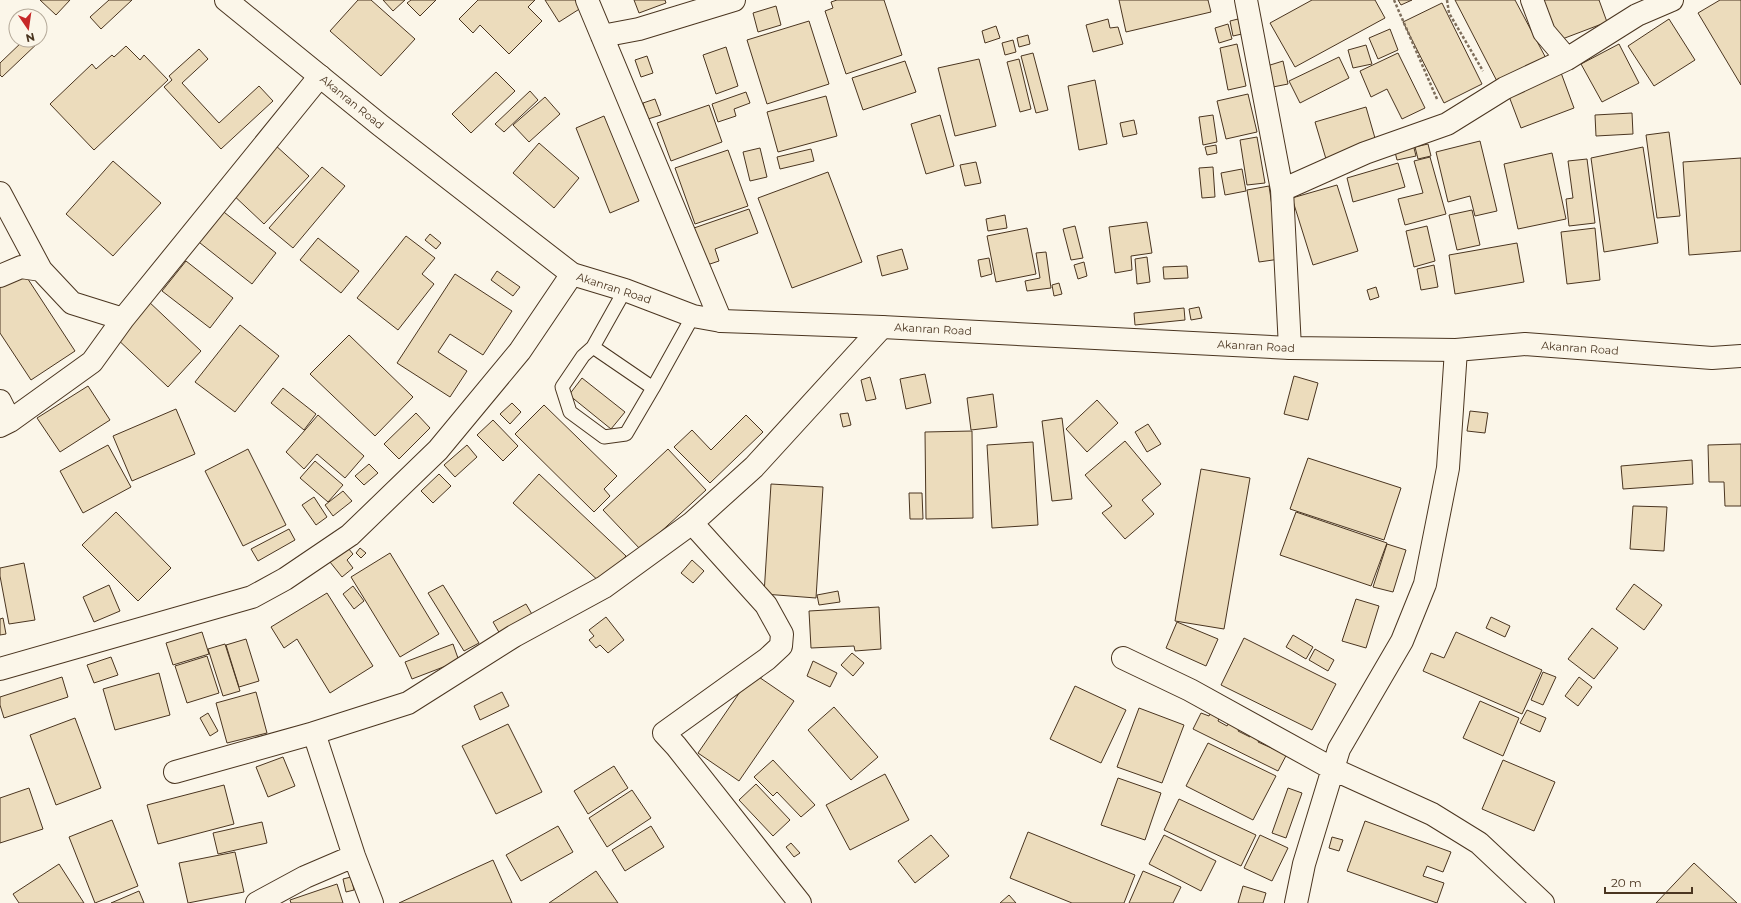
<svg xmlns="http://www.w3.org/2000/svg" width="1741" height="903" font-family="Montserrat,sans-serif">
<style>
.building{fill:#ecdcbc;stroke:#4a3520}
.lines{fill:none;stroke-linecap:round;stroke-linejoin:round}
.lane-casing{stroke:#4a3520;stroke-width:15}
.street-casing{stroke:#4a3520;stroke-width:24}
.secondary-casing{stroke:#4a3520;stroke-width:24}
.path{stroke:#7f6f5c;stroke-width:2.5;stroke-dasharray:3 2;stroke-linecap:butt}
.lane{stroke:#fbf6e9;stroke-width:13}
.street{stroke:#fbf6e9;stroke-width:22}
.secondary{stroke:#fbf6e9;stroke-width:22}
.labels{text-anchor:middle;dominant-baseline:central;stroke-width:3;stroke-linejoin:round;paint-order:stroke}
.street-label{font-size:11px;fill:#4a3520;stroke:#fbf6e9}
</style>
<rect width="100%" height="100%" fill="#fbf6e9"/>
<path class="building" d="M40,0H70L56,15Z
M109,0H132L101,29L90,17Z
M358,0H371L415,39L381,76L330,31Z
M383,0H405L393,11Z
M411,0H436L420,16L407,3Z
M478,0H535L528,7L542,21L509,54L480,25L473,33L459,19Z
M545,0H576L581,8L559,22Z
M634,0H665L666,3L639,13Z
M837,0H884L902,55L846,74L825,11L833,8L831,2Z
M1119,0H1208L1211,12L1126,32Z
M1312,0H1375L1385,18L1295,67L1270,23Z
M1398,0H1412L1401,5Z
M1455,0H1515L1548,62L1500,87Z
M1541,0H1599L1607,22L1557,41Z
M1720,0H1741V85L1698,13Z
M1442,3L1482,84L1444,103L1403,22Z
M776,6L781,25L758,32L753,13Z
M1108,19L1110,28L1118,27L1123,44L1093,52L1086,25Z
M1238,19L1242,34L1233,36L1230,21Z
M1669,19L1695,60L1654,86L1628,46Z
M809,21L829,84L767,104L747,40Z
M1228,24L1232,39L1219,43L1215,28Z
M996,26L1000,38L985,43L982,31Z
M1390,29L1398,50L1378,59L1369,38Z
M1028,35L1030,44L1019,47L1017,38Z
M40,36L42,39L2,77L0,75V63L24,40H40Z
M1013,40L1016,52L1005,55L1002,43Z
M1237,44L1246,86L1228,90L1220,48Z
M1619,44L1639,83L1602,102L1581,64Z
M1366,45L1372,64L1353,68L1348,50Z
M126,46L140,60L144,55L168,80L94,150L50,104L92,64L96,69L112,55L114,57Z
M726,47L738,86L716,94L703,55Z
M199,49L208,59L182,83L219,123L259,86L273,101L221,149L164,87L172,80L169,76Z
M1033,53L1048,110L1036,113L1021,56Z
M1398,53L1425,108L1402,119L1387,89L1371,97L1360,71Z
M647,56L653,73L641,77L635,60Z
M1339,57L1349,78L1300,103L1289,81Z
M979,59L996,126L955,136L938,68Z
M1019,59L1031,109L1020,112L1007,62Z
M905,61L916,92L863,110L852,78Z
M1283,61L1288,84L1273,87L1267,66Z
M1560,70L1574,108L1521,128L1507,91Z
M496,72L515,91L471,133L452,114Z
M1095,80L1107,144L1079,150L1068,86Z
M530,91L538,100L504,132L495,124Z
M746,92L750,103L734,109L736,116L718,122L712,104Z
M1248,94L1257,132L1226,139L1217,101Z
M826,96L837,136L778,152L767,112Z
M545,97L560,114L529,142L513,125Z
M655,99L661,115L648,119L643,103Z
M709,105L722,142L671,161L657,123Z
M1366,107L1377,145L1326,159L1315,122Z
M1632,113L1633,134L1596,136L1595,115Z
M940,115L954,166L926,174L911,124Z
M1213,115L1217,142L1203,145L1199,117Z
M604,116L639,201L610,213L576,128Z
M1134,120L1137,134L1123,137L1120,123Z
M1669,132L1680,216L1657,218L1646,135Z
M1257,137L1265,183L1247,185L1240,140Z
M1412,140L1416,156L1397,160L1393,144Z
M1480,141L1497,211L1475,216L1470,196L1448,202L1436,152Z
M539,143L579,178L554,208L513,173Z
M274,144L309,176L264,224L229,191Z
M1428,144L1431,156L1418,159L1415,147Z
M1216,145L1217,153L1207,155L1205,147Z
M1643,147L1658,243L1604,252L1591,158Z
M760,148L767,177L750,181L743,152Z
M811,149L814,161L780,169L777,157Z
M728,150L748,206L695,224L675,168Z
M1552,153L1566,219L1518,229L1504,164Z
M1430,157L1446,214L1405,225L1398,199L1423,193L1414,161Z
M1741,158V251L1689,255L1683,162Z
M1587,159L1595,223L1569,226L1566,199L1573,198L1568,161Z
M113,161L161,203L113,256L66,214Z
M976,162L981,183L965,186L960,165Z
M1398,163L1405,187L1353,202L1347,178Z
M322,167L345,186L293,248L269,228Z
M1213,167L1215,197L1202,198L1199,168Z
M1242,169L1246,191L1225,195L1221,173Z
M828,172L862,262L792,288L758,198Z
M1337,185L1358,251L1313,265L1292,198Z
M1269,186L1280,259L1259,262L1247,190Z
M220,209L276,253L252,284L195,239Z
M749,209L758,233L715,249L719,261L707,265L694,228Z
M1472,210L1480,245L1457,250L1449,215Z
M1005,215L1007,228L988,231L986,219Z
M1147,222L1152,253L1131,256L1132,270L1115,273L1109,227Z
M1075,226L1083,258L1071,260L1063,229Z
M1427,226L1435,261L1414,267L1406,231Z
M1027,228L1036,274L996,282L987,236Z
M1595,228L1600,280L1567,284L1561,232Z
M430,234L441,243L436,249L425,240Z
M406,236L435,258L422,274L434,284L398,330L357,298Z
M318,238L359,271L341,293L300,260Z
M1517,243L1524,282L1455,294L1449,255Z
M902,249L908,269L882,276L877,256Z
M1046,252L1051,288L1027,291L1025,281L1040,278L1036,253Z
M1147,257L1150,282L1137,284L1135,259Z
M989,258L992,274L981,277L978,260Z
M186,261L233,298L210,328L162,291Z
M1084,262L1087,276L1078,279L1074,265Z
M1434,265L1438,287L1421,290L1417,269Z
M1187,266L1188,278L1164,279L1163,267Z
M22,270L75,351L31,380L0,333V284Z
M497,271L520,287L513,296L491,280Z
M455,274L512,311L483,355L450,334L438,352L467,371L450,397L397,363Z
M1059,283L1062,294L1054,296L1052,285Z
M1376,287L1379,297L1370,300L1367,290Z
M147,300L201,351L168,387L113,335Z
M1199,307L1202,318L1191,320L1189,309Z
M1184,308L1185,320L1135,325L1134,313Z
M240,325L279,356L235,412L195,382Z
M349,335L413,397L375,436L310,374Z
M925,374L931,403L906,409L900,379Z
M1294,376L1318,383L1308,420L1284,414Z
M870,377L876,399L866,401L861,380Z
M582,378L625,412L611,429L569,395Z
M88,386L110,420L60,452L37,418Z
M283,388L316,414L304,430L271,403Z
M993,394L997,427L971,430L967,398Z
M1097,400L1118,423L1087,452L1066,429Z
M512,403L521,412L510,424L500,414Z
M544,405L617,476L604,489L610,496L594,512L515,434Z
M176,409L195,454L132,481L113,436Z
M1470,411L1488,413L1485,433L1467,431Z
M416,413L430,428L399,459L384,444Z
M848,413L851,425L843,427L840,414Z
M318,415L364,456L345,478L317,454L304,469L286,452Z
M746,415L763,432L710,483L674,447L692,430L711,450Z
M1062,418L1072,499L1052,501L1042,421Z
M493,420L518,446L503,461L477,435Z
M1148,424L1161,444L1147,452L1135,432Z
M972,431L973,518L926,519L925,432Z
M1125,441L1161,484L1142,500L1154,514L1125,539L1102,513L1112,506L1085,475Z
M1033,442L1038,525L992,528L987,445Z
M1741,444V506H1725L1724,482H1709L1708,445Z
M108,445L131,487L83,513L60,471Z
M467,445L477,457L455,477L444,465Z
M248,449L286,525L243,546L205,471Z
M668,449L706,490L641,550L603,510Z
M1308,458L1401,488L1384,540L1290,509Z
M1692,460L1693,484L1623,489L1621,466Z
M315,461L343,485L328,502L300,478Z
M369,464L378,473L364,485L355,476Z
M1201,469L1250,478L1224,629L1175,621Z
M439,474L451,486L433,503L421,491Z
M539,474L626,556L601,583L513,503Z
M771,484L823,487L816,598L764,594Z
M343,491L352,501L333,516L325,505Z
M909,493H922L923,519H910Z
M314,497L327,517L316,525L302,505Z
M1633,506L1667,507L1664,551L1630,549Z
M116,512L171,568L138,601L82,545Z
M1296,512L1387,543L1371,586L1280,555Z
M289,529L295,540L258,561L251,549Z
M1387,544L1406,550L1393,592L1373,587Z
M348,548L353,554L347,560L353,568L342,577L330,562Z
M360,548L366,553L361,558L356,553Z
M390,553L439,634L400,657L351,577Z
M692,560L704,571L693,583L681,573Z
M24,563L35,620L9,624L0,576V568Z
M1634,584L1662,605L1644,630L1616,609Z
M109,585L120,611L94,622L83,597Z
M443,585L479,643L464,651L428,593Z
M353,586L364,601L354,609L343,594Z
M838,591L840,602L819,605L817,595Z
M327,593L373,666L330,693L297,639L284,648L271,627Z
M1356,599L1379,606L1366,648L1342,641Z
M526,604L533,616L500,634L493,622Z
M879,607L881,649L855,651L854,646L811,648L809,611Z
M606,617L624,640L608,653L600,645L596,648L589,640L594,636L589,630Z
M1491,617L1510,626L1505,637L1486,628Z
M3,618L6,634L0,635V619Z
M1177,622L1218,639L1206,666L1166,648Z
M1592,628L1618,648L1594,679L1568,659Z
M202,632L209,654L173,665L166,643Z
M1456,632L1542,670L1522,714L1423,671L1431,653L1444,658Z
M1293,635L1313,647L1306,659L1286,647Z
M1244,638L1336,684L1312,730L1221,685Z
M246,639L259,681L239,687L226,645Z
M225,644L240,691L223,696L208,649Z
M453,644L459,661L412,679L405,662Z
M1315,649L1334,660L1328,671L1309,660Z
M852,653L864,663L853,676L841,665Z
M207,656L219,693L187,703L175,666Z
M111,657L118,675L94,683L87,665Z
M813,661L837,673L830,687L807,676Z
M1543,672L1556,677L1543,705L1531,700Z
M159,673L170,715L115,730L103,689Z
M753,673L794,701L739,781L698,753Z
M62,677L68,697L4,718L0,705V697Z
M1579,677L1592,687L1578,706L1565,696Z
M1075,686L1126,710L1101,763L1050,739Z
M256,692L267,733L227,743L216,703Z
M502,692L509,706L480,720L474,706Z
M1480,701L1519,718L1503,756L1463,738Z
M834,707L878,757L851,780L808,730Z
M1139,708L1184,725L1162,783L1117,767Z
M1212,709L1221,713L1218,721L1227,726L1231,719L1241,725L1238,731L1250,737L1253,730L1262,734L1258,742L1276,750L1278,745L1289,750L1278,771L1193,729L1201,713L1209,716Z
M1527,710L1546,718L1540,732L1520,723Z
M208,713L218,731L210,736L200,718Z
M75,718L101,788L56,805L30,735Z
M508,724L542,792L496,814L462,746Z
M1208,743L1276,776L1253,820L1186,786Z
M283,757L295,786L268,797L256,767Z
M773,760L815,805L801,817L777,792L773,796L754,777Z
M1503,760L1555,782L1534,831L1482,809Z
M614,766L628,788L588,814L574,791Z
M885,774L909,820L850,850L826,805Z
M1118,778L1161,793L1145,840L1101,825Z
M756,784L790,820L773,836L739,800Z
M224,785L234,824L158,844L147,805Z
M29,788L43,829L0,843V798Z
M1288,788L1302,793L1286,838L1272,833Z
M632,790L651,818L607,847L589,818Z
M1179,799L1256,835L1241,866L1164,830Z
M112,820L138,886L95,903L69,837Z
M1365,821L1451,852L1443,872L1427,866L1423,876L1444,883L1437,903L1347,871Z
M262,822L267,843L218,854L213,833Z
M558,826L573,852L521,881L506,855Z
M651,826L664,847L625,871L612,850Z
M1028,832L1135,875L1124,903H1072L1010,878Z
M931,835L949,856L915,883L898,861Z
M1164,835L1216,861L1201,891L1149,864Z
M1260,835L1288,848L1272,881L1244,868Z
M1332,837L1343,840L1339,851L1329,848Z
M791,843L800,853L794,857L786,847Z
M235,852L244,892L188,903L179,863Z
M493,860L512,903H399Z
M1694,863L1737,903H1656Z
M59,864L84,903H19L13,894Z
M596,871L618,903H549Z
M1143,871L1181,887L1173,903H1129Z
M351,877L354,890L346,892L343,879Z
M337,884L343,903H291L290,900Z
M1243,886L1266,893L1263,903H1238Z
M139,891L144,903H111Z
M1009,895L1016,903H1000Z"/>
<g class="lines">
<g class="lane-casing">
<path id="lane" d="M625,290L593,347L583,356L562,387L570,412L604,437L626,434L653,388L693,316
M593,347L653,388"/>
</g>
<g class="street-casing">
<path id="street" d="M587,0L721,321
M1246,0L1282,190L1290,348
M1532,0L1544,32L1567,59
M602,36L639,29L734,0
M1282,190L1365,153L1447,124L1505,88L1567,59L1637,15L1672,0
M0,193L41,270L72,303L123,319
M0,276L21,267L41,270
M0,401L10,421
M0,426L10,421L92,362L123,319L320,76
M692,523L766,605L782,634L781,646L767,659L664,733L676,746L800,903
M1123,658L1190,690L1333,769L1432,814L1479,843L1543,903
M0,669L252,597L285,579L350,535L438,450L520,351L572,274
M314,733L354,856L372,903
M175,772L314,733L408,703L514,636L604,587L692,523L754,467L882,327
M257,903L305,877L354,856
M1296,903L1304,864L1339,749L1402,641L1425,584L1448,468L1456,350"/>
</g>
<g class="secondary-casing">
<path id="secondary" d="M226,0L380,125L572,274L625,290L693,316L721,321L882,327L1290,348L1456,350L1525,344L1712,358L1741,356"/>
</g>
<path class="path" d="M1394,0L1437,99
M1447,0L1449,13L1483,71"/>
<use href="#lane" class="lane"/>
<use href="#street" class="street"/>
<use href="#secondary" class="secondary"/>
</g>
<g class="labels">
<g class="street-label">
<text transform="translate(352 102) rotate(39)">Akanran Road</text>
<text transform="translate(614 288) rotate(18)">Akanran Road</text>
<text transform="translate(933 329) rotate(3)">Akanran Road</text>
<text transform="translate(1256 346) rotate(3)">Akanran Road</text>
<text transform="translate(1580 348) rotate(4)">Akanran Road</text>
</g>
</g>
<g transform="translate(28 28) rotate(167)"><circle r="19" fill="#fbf6e9" stroke="#b4a999"/>
<path d="M0-3L7 15L0 10L-7 15Z" fill="#c62828"/>
<text y="-6" font-size="11" font-weight="bold" text-anchor="middle" fill="#4a3520">N</text>
</g>
<path d="M1605 887v6h87v-6" fill="none" stroke="#4a3520" stroke-width="2"/>
<text x="1611" y="887" font-size="12" fill="#4a3520" stroke="#fbf6e9" stroke-width="3" paint-order="stroke">20 m</text>
</svg>
